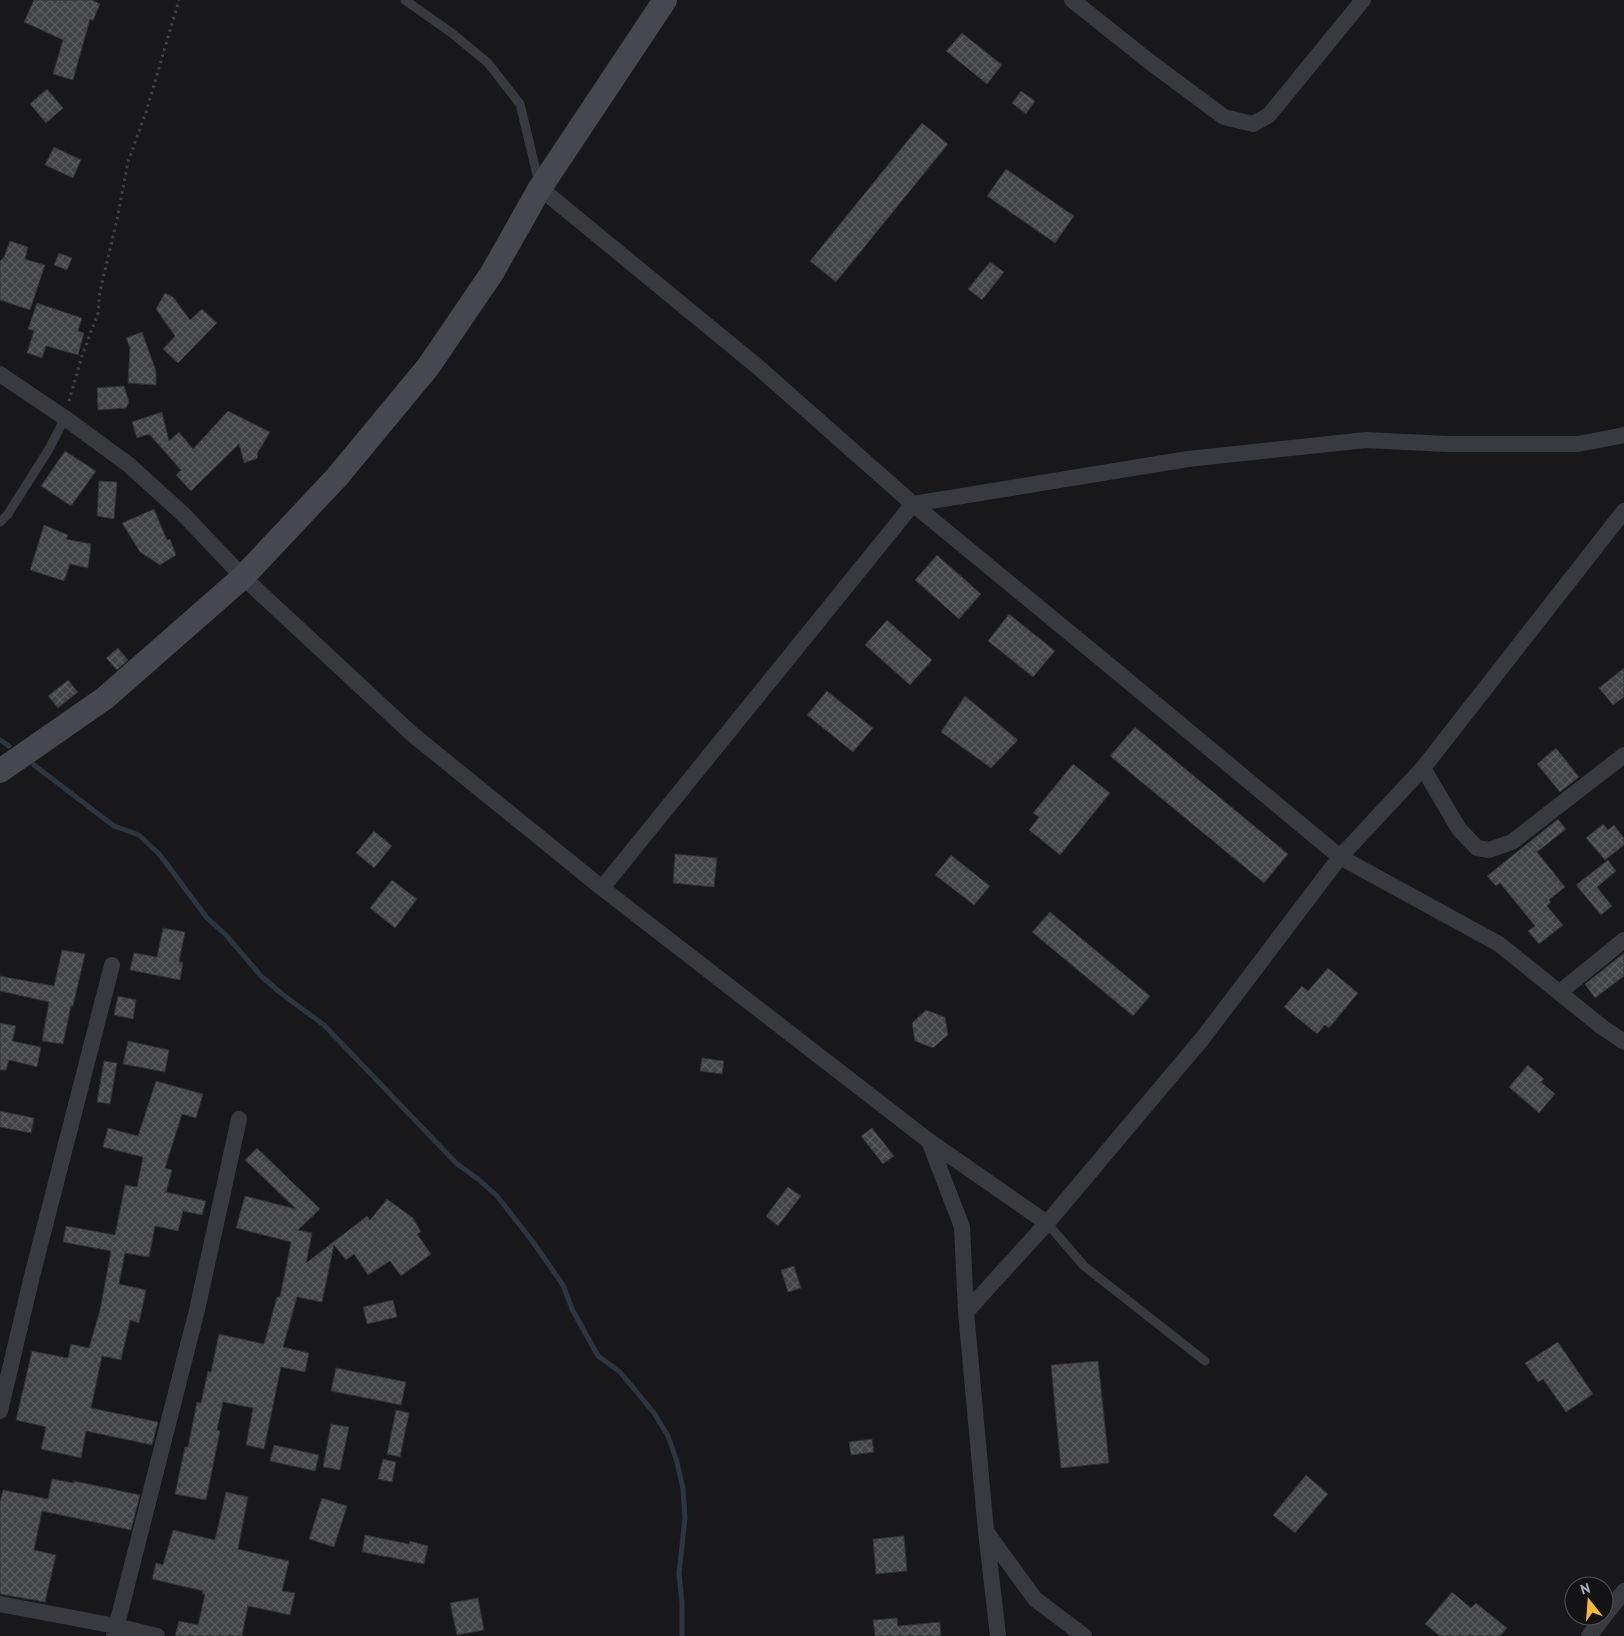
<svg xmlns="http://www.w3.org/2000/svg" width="1624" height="1636" font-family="'PT Sans',sans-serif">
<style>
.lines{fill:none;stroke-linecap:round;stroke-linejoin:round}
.stream{stroke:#2d363f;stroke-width:5}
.building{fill:url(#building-cross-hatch);stroke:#323236}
.path{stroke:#3f4146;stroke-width:3;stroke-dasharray:2.5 4;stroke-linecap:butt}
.lane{stroke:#393a3f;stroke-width:9}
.street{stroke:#393a3f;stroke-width:16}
.secondary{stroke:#47484f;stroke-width:24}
</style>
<defs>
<pattern id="building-cross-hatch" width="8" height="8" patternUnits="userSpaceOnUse" patternTransform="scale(1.25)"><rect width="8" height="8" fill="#424347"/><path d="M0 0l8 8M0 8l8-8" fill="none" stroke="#5b5c5f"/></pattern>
</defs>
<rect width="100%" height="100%" fill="#18181a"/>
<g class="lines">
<path class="stream" d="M0,740L9,746
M34,765L114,826L139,835L160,855L207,918L226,935L261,976L282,994L324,1025L457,1164L478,1179L497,1196L533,1242L563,1285L572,1309L598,1356L620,1372L654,1413L668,1436L677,1462L683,1489L685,1518L679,1573L682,1603V1636"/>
</g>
<path class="building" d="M34,0H92L100,4L93,21L90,19L73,80L53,74L63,40L24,22Z
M962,33L1002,65L987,84L946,51Z
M47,89L63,108L46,123L30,104Z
M1021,91L1035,101L1026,114L1012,103Z
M922,123L948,144L836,282L810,261Z
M54,147L81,160L73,178L45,165Z
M1006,169L1074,216L1055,243L987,196Z
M10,241L28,247L25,259L45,265L30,310L0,300V261L4,257Z
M59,253L72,258L67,270L54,265Z
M990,262L1004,272L982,300L968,289Z
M165,293L173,297L190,320L202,309L217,323L178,363L163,349L175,336L156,309Z
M37,303L82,318L78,331L84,333L78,355L46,346L42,358L27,353L34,331L28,329Z
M142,332L156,371V385L128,383L130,348L126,338Z
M124,386L129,402L126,408L98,410L97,388Z
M228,411L270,432L257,454L258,458L244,463L239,444L191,491L176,475L181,470L149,434L137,438L132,422L162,412L169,441L179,432L193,449Z
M65,451L96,471L71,506L41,486Z
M99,481L117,482L114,519L97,516Z
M154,509L167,540L170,539L176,555L160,565L140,552L122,523Z
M44,525L68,535L66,539L91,544L88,568L70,564L64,581L30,570Z
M937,555L981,594L959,619L915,580Z
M1009,614L1055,651L1033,677L988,641Z
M887,620L932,660L910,685L865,645Z
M118,648L128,660L117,670L106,658Z
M1624,668V697L1613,705L1599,688Z
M68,680L78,692L58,708L48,696Z
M827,691L873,728L853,752L807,715Z
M965,696L1018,740L991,768L941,732Z
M1135,727L1288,854L1264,883L1110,756Z
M1556,748L1579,777L1560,792L1537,764Z
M1073,764L1110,793L1060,855L1029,830L1039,817L1033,813Z
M1558,819L1566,829L1537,852L1565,887L1549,900L1551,902L1547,906L1563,925L1539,944L1528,931L1535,926L1500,883L1496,886L1487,876Z
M1603,824L1608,830L1614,825L1624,838V845L1605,860L1586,838Z
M374,831L392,846L374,868L356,853Z
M675,854L717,858L714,887L673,883Z
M951,855L990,886L974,905L935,875Z
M1608,860L1616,871L1597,887L1612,906L1601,915L1576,885Z
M392,880L417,899L395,928L370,908Z
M1050,912L1150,996L1133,1016L1032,932Z
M163,928L185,932L179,962H183L180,980L130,970L134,953L157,957Z
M62,950L85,954L73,1006H71L63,1044L42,1041L49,1002L0,991V976L54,986Z
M1624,953V976L1595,998L1585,984Z
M1328,968L1358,993L1329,1028L1325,1025L1317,1034L1284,1007L1302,986L1308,991Z
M118,996L136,1000L133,1019L114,1015Z
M926,1010L945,1017L948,1035L933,1048L915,1041L912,1023Z
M0,1023L16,1026L12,1041L41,1047L37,1067L9,1060L6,1070H0Z
M128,1041L169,1050L165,1072L123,1064Z
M702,1058L724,1061L722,1074L700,1071Z
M104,1061L117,1063L110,1104L97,1102Z
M1528,1065L1544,1079L1541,1082L1555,1094L1539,1113L1509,1087Z
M156,1081L203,1094L196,1118L182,1114L165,1168L172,1170L166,1192L206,1201L202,1215L183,1211L178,1231L155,1226L149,1257L125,1253L119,1284L146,1290L139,1323L130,1320L121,1360L102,1356L91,1408L158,1422L152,1445L86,1431L81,1458L41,1449L46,1427L16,1420L32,1351L68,1358L71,1344L89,1348L100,1310L111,1251L63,1242L66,1226L115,1235L125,1185L137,1187L143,1157L103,1147L108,1128L138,1136Z
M0,1111L34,1118L31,1133L0,1127Z
M872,1128L894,1156L883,1164L861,1136Z
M257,1148L320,1209L298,1230L312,1233L306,1263L367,1216L370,1220L387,1199L413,1218L421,1232L417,1234L431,1254L401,1276L390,1261L368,1275L354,1254L346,1260L334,1245L322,1302L297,1297L283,1347L309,1353L305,1372L281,1367L264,1449L246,1445L253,1408L223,1402L217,1430L220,1431L206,1500L175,1494L185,1447H188L197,1402L201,1403L208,1371L211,1372L219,1334L264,1344L277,1297H280L291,1242L236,1228L245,1196L296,1209L245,1160Z
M788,1187L801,1196L778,1226L766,1216Z
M794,1266L801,1288L788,1292L781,1270Z
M393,1300L397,1317L367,1324L363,1307Z
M1558,1342L1593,1394L1566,1412L1543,1379L1538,1382L1525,1363Z
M1098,1361L1109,1463L1061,1468L1051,1365Z
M336,1368L406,1382L401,1405L331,1391Z
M396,1410L409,1413L400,1457L387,1454Z
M331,1424L349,1427L340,1470L323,1467Z
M872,1439L874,1452L851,1455L849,1442Z
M274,1445L319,1455L315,1471L270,1461Z
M383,1459L396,1462L392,1482L378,1479Z
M1306,1475L1328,1494L1295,1533L1273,1515Z
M52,1479L74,1483V1481L140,1495L131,1530L42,1511L34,1550L56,1555L45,1602L0,1594V1502L3,1490L48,1499Z
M226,1492L248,1497L238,1549L289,1561L282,1591L295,1593L290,1615L248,1606L242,1636H175L179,1621L198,1625L205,1594H202L203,1591L152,1579L156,1563L163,1565L173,1530L215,1540Z
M322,1498L347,1506L334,1547L309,1539Z
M365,1535L409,1544L410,1541L428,1546L424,1564L362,1552Z
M904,1536L907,1571L876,1574L873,1539Z
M1452,1592L1471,1608L1476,1603L1507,1628L1500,1636H1440L1425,1624Z
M478,1598L484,1630L457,1635L450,1603Z
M897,1618L898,1626L940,1622L941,1636H875L873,1620Z"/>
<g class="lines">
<path class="path" d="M69,401L82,356L98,313L100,291L117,220L128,162L146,112L179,0"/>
<path class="lane" d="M405,0L453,34L488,63L520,104L539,183
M0,522L8,514L49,449L65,418
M1047,1223L1084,1266L1205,1361"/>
<path class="street" d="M1072,0L1150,62L1224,117L1253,124L1269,115L1363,0
M540,188L758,367L913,504L1110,666L1340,857L1499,944L1602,1027L1624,1042
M0,374L65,418L129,465L184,515L243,577L412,734L602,888L929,1141L1047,1223
M1423,768L1459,829L1477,848L1489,850L1512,842L1624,755
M602,888L913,504L1188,459L1366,440L1446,444H1578L1624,435
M1560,992L1624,940
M929,1141L962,1227L966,1312
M0,1411L32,1276L112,965
M987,1533L1035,1599L1084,1636
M0,1604L116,1626L157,1636
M114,1636L197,1310L239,1119
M998,1636L986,1531L966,1312L1047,1223L1202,1039L1340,857L1423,768L1624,511
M1589,1636L1624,1591"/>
<path class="secondary" d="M0,771L105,698L243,577L337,477L428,367L492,273L540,188L665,0"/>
</g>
<g transform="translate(1589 1601) rotate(343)"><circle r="24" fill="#131315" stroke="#4f5157"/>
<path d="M0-4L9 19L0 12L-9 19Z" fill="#f7bb33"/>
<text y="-8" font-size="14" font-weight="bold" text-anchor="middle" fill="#aaaeba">N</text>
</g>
</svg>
